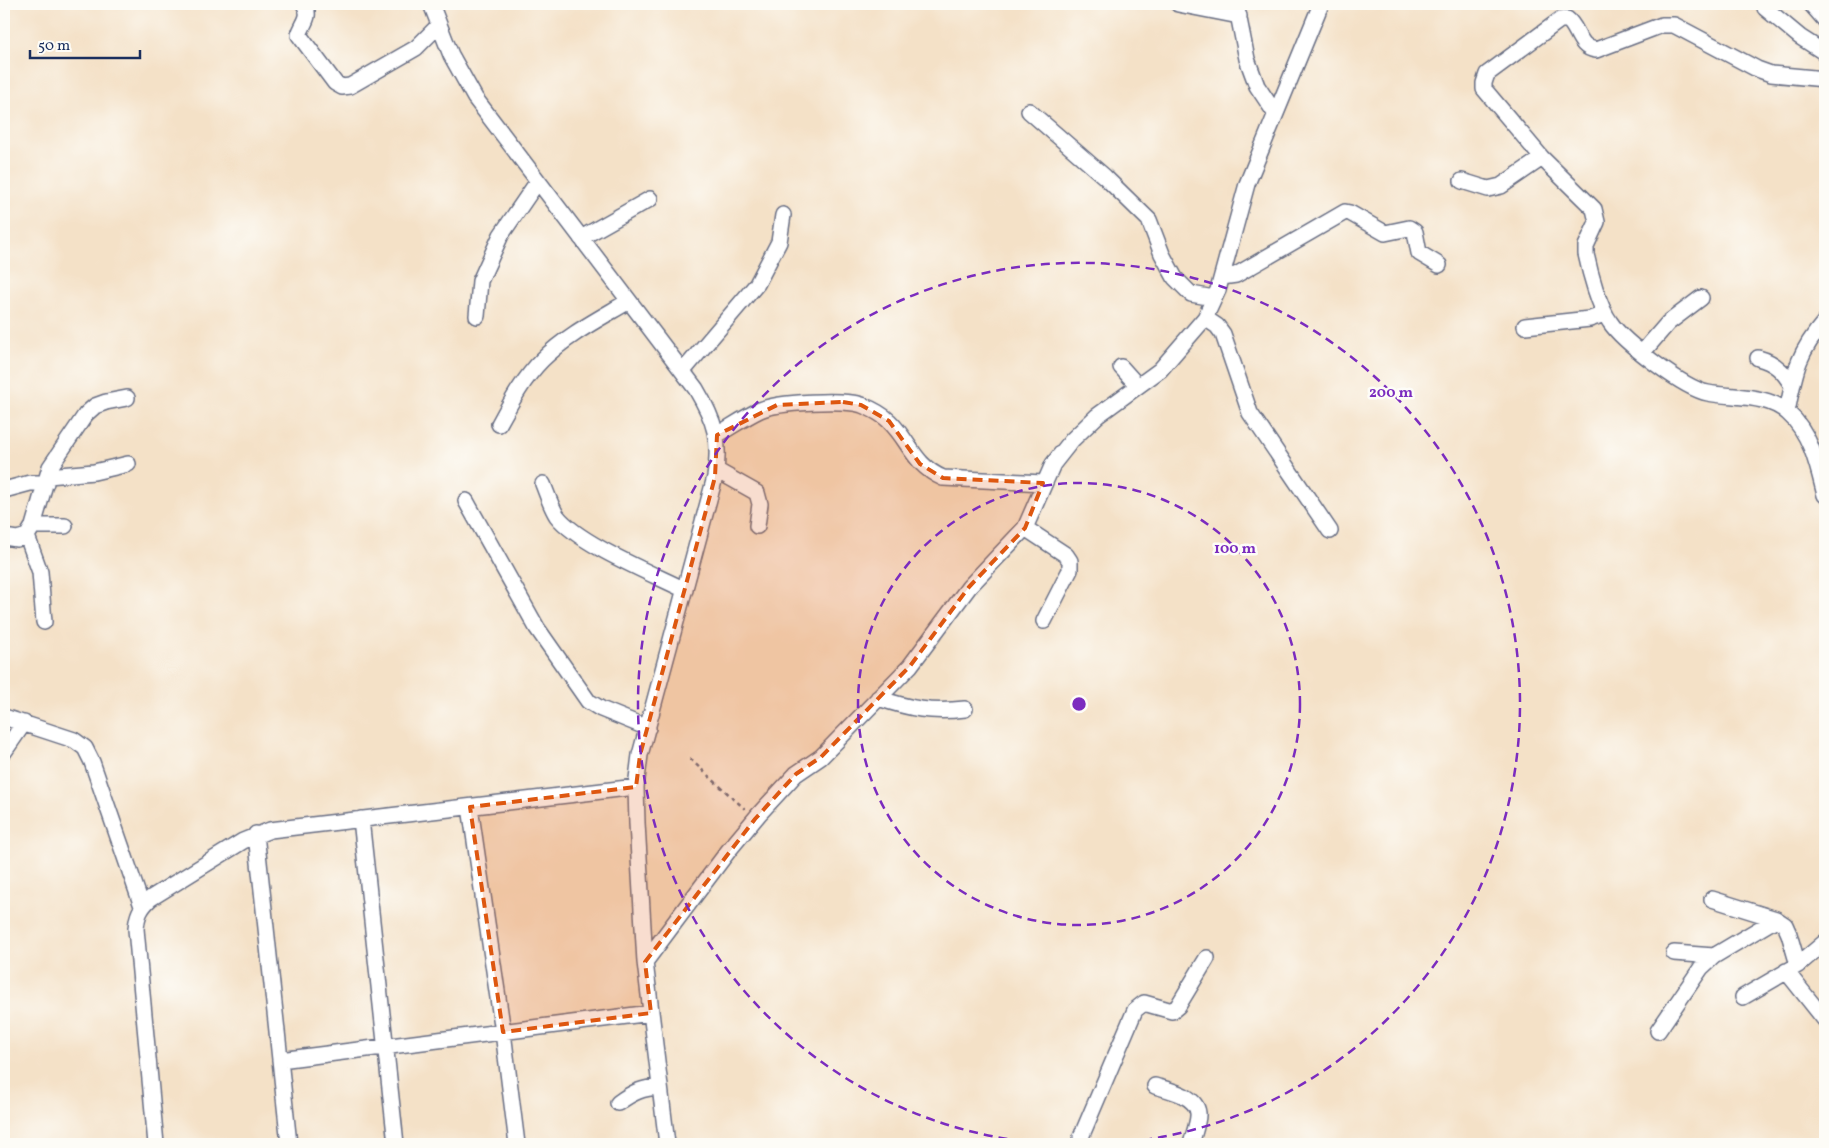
<svg xmlns="http://www.w3.org/2000/svg" width="1829" height="1148" font-family="Vollkorn,serif">
<style>
.lines{fill:none;stroke-linecap:round;stroke-linejoin:round}
.minor-casing{stroke:#676d83;stroke-width:18}
.path{stroke:#676d83;stroke-width:2.5;stroke-dasharray:4 4;stroke-linecap:butt}
.minor{stroke:#fff;stroke-width:15}
.marked{fill:#de5710;fill-opacity:0.2;stroke:#de5710;stroke-width:4;stroke-dasharray:10 6;stroke-linejoin:round}
.ring{fill:none;stroke:#7b2cbf;stroke-width:2.5;stroke-dasharray:9 6}
.centre{fill:#7b2cbf;stroke:#fdfcf7;stroke-width:2.5}
.ring-label{font-size:15px;text-anchor:middle;font-weight:bold;fill:#7b2cbf;stroke:#fdfcf7;stroke-width:5;stroke-linejoin:round;paint-order:stroke}
</style>
<rect width="100%" height="100%" fill="#fdfcf7"/>
<filter id="ink" filterUnits="userSpaceOnUse"><feTurbulence type="fractalNoise" baseFrequency=".02" numOctaves="2"/><feDisplacementMap in="SourceGraphic" scale="10" xChannelSelector="R" yChannelSelector="G"/><feConvolveMatrix kernelMatrix="1 2 1 2 8 2 1 2 1" color-interpolation-filters="sRGB"/></filter>
<filter id="wash" filterUnits="userSpaceOnUse"><feTurbulence type="fractalNoise" baseFrequency=".0096" numOctaves="4" result="noise"/><feDisplacementMap in="SourceGraphic" scale="20" xChannelSelector="R" yChannelSelector="G"/><feGaussianBlur stdDeviation="1.12" result="paint"/><feColorMatrix in="noise" values="0 0 0 0 0 0 0 0 0 0 0 0 0 0 0 0 0 1.4 0 .05"/><feComposite in="paint" operator="in"/></filter>
<g filter="url(#wash)">
<rect width="100%" height="100%" fill="#f4e1c7"/>
</g>
<g filter="url(#ink)">
<g class="lines">
<g class="minor-casing">
<path id="minor" d="M304,4C312,17 303,22 299,35L335,83L342,87L350,86L416,48L439,25
M431,4L451,55L475,98L696,389C715,421 721,440 715,477L640,755L636,787L637,823L645,962L667,1144
M1178,4L1239,16
M1236,4L1247,59L1257,86L1275,113
M1811,4L1825,20
M1765,8L1800,37L1825,53
M1825,79L1771,74L1757,69L1674,25H1662L1596,50C1578,48 1579,28 1567,19L1560,20L1487,74L1484,83V89L1542,158L1594,209L1597,222L1586,246V254C1590,273 1599,307 1610,322C1623,342 1685,389 1708,393C1734,398 1768,394 1788,413C1811,433 1818,467 1825,495
M1029,111L1105,177L1149,220L1162,254L1175,278L1191,294L1214,298
M1462,181L1488,189L1501,186L1542,158
M581,238L650,199
M1222,277L1236,275L1345,212L1350,213L1385,233L1409,228L1415,232L1419,253L1439,265
M477,316L480,281L501,235L538,181
M1205,318L1217,326L1223,334L1250,413L1330,531
M1525,326L1590,319L1605,314
M1642,353L1668,323L1701,298
M1758,358C1774,362 1784,371 1792,386
M1121,367L1138,386
M683,371L757,284L779,242L783,215
M1787,412C1795,371 1797,354 1825,321
M499,424C511,402 524,378 542,360C567,335 599,319 629,301
M717,435C731,427 745,417 760,410C778,402 844,399 862,405C872,409 882,414 889,421C910,441 913,465 943,478L1043,483
M716,470L757,493L760,504L757,526
M48,476L94,472L128,464
M543,484C547,494 551,507 557,516C579,544 651,573 685,590
M4,490L30,483H46
M466,501L537,628L588,701L601,709L648,728
M33,526H65
M1025,528L1066,555L1070,561V570L1044,621
M27,536L40,572L44,622
M4,537L17,539L27,536L33,526L50,467L86,414L95,406L106,402L127,398
M878,698C911,709 931,713 965,709
M4,717L74,740L85,748L92,762L142,906
M4,752L24,723
M470,807L503,1032L517,1144
M361,819L396,1144
M256,834L289,1144
M1712,899L1776,919L1785,925L1789,934L1798,965
M1674,953L1714,956
M645,962L729,850L759,814L796,774L821,757L910,666L969,587L1025,528L1053,464L1072,440L1097,416L1160,370L1205,318L1218,290L1247,184L1321,4
M1786,971L1825,1020
M1743,997L1798,965L1825,942
M1658,1031L1701,968L1714,956L1776,919
M280,1060L651,1013
M1155,1086C1168,1090 1196,1095 1198,1113C1199,1121 1193,1136 1191,1144
M618,1103C633,1092 642,1088 660,1087
M156,1144L136,929C137,915 140,908 151,898L243,841L270,830L636,787
M1084,1144L1081,1137L1135,1010L1144,1003L1172,1011L1178,1006L1207,958"/>
</g>
<path class="path" d="M690,759L745,809"/>
<use href="#minor" class="minor"/>
</g>
</g>
<path class="marked" d="M843,402L861,405L889,421L920,464L943,478L1043,483L1025,528L969,587L910,666L821,757L796,774L755,819L645,962L651,1013L503,1032L470,807L636,787L640,755L715,477L717,435L777,405Z"/>
<g class="ring">
<circle cx="1079" cy="704" r="221"/>
<path d="M1052 1144A441 441 0 1 1 1106 1144"/>
</g>
<circle cx="1079" cy="704" r="8" class="centre"/>
<g class="ring-label">
<text x="1391" y="397">200 m</text>
<text x="1235" y="553">100 m</text>
</g>
<rect width="1829" height="1148" fill="none" stroke="#fdfcf7" stroke-width="20"/>
<path d="M30 50v8h110v-8" fill="none" stroke="#1b2f5e" stroke-width="2.5"/>
<text x="38" y="50" font-size="15" fill="#1b2f5e" stroke="#fdfcf7" stroke-width="4" paint-order="stroke">50 m</text>
</svg>
